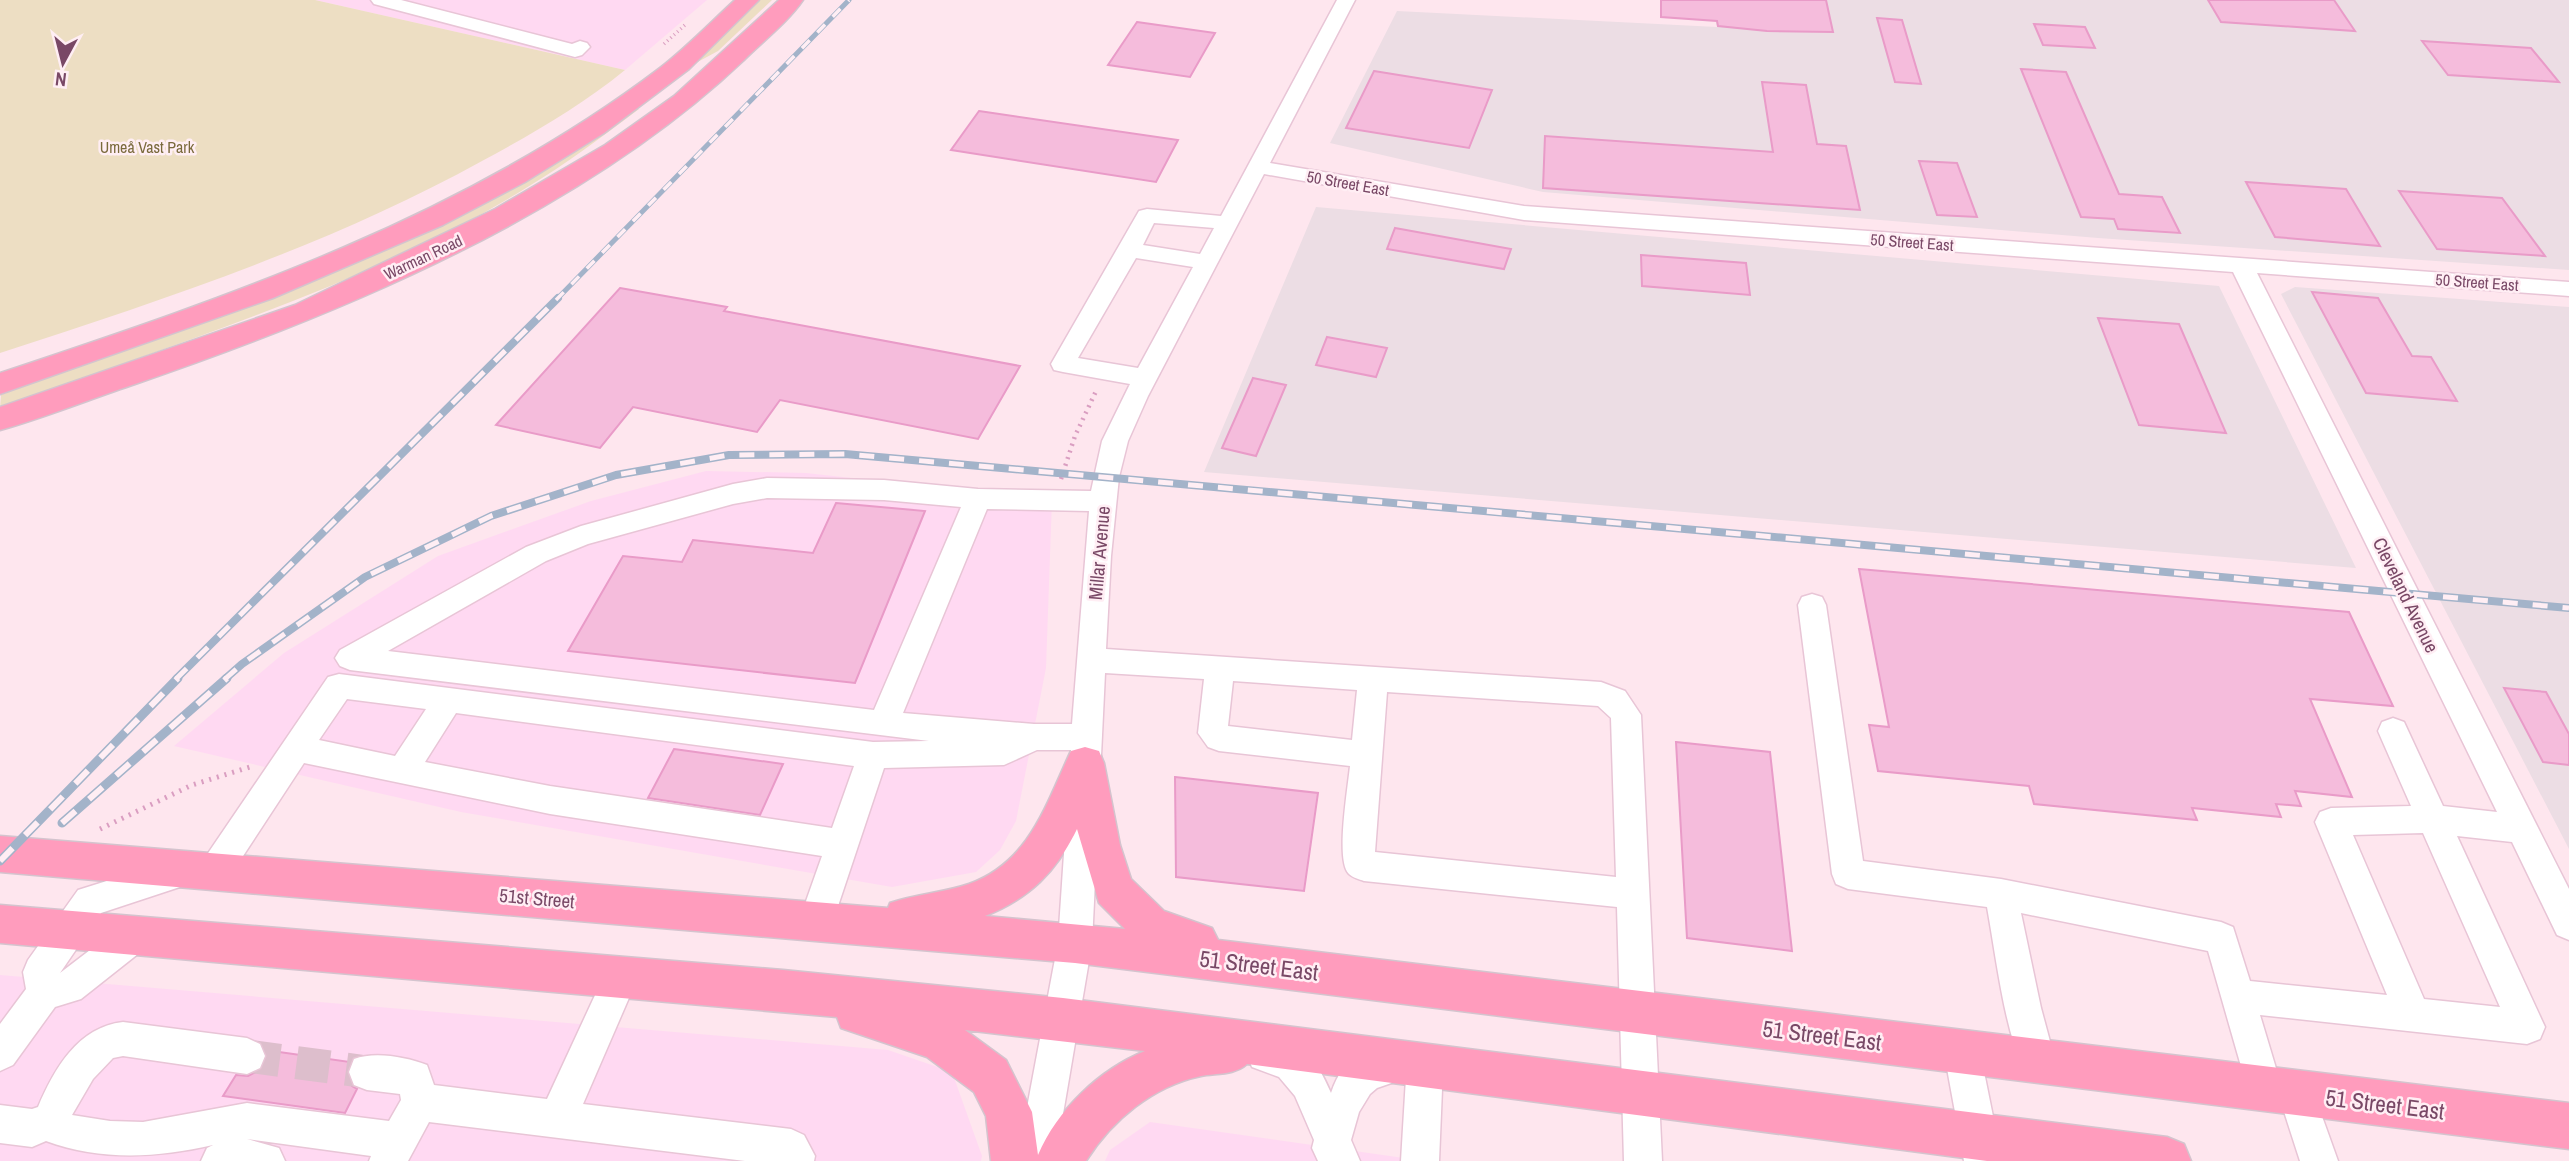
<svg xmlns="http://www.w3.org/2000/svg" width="2569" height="1161" font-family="'Archivo Narrow',sans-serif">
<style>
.commercial{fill:#ffd9f2}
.industrial{fill:#ecdde4}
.green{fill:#eddec3}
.building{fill:#f5bcdc;stroke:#e99bc8;stroke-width:2}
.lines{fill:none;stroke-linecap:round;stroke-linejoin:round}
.minor-tunnel{stroke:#ddbecc;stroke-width:33;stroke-dasharray:33 17;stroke-linecap:butt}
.minor-casing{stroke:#e8c5d6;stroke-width:3}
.major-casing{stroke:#d4c4ce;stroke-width:3}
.path-far2{stroke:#da9ec1;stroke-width:3.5;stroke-dasharray:1 3.5;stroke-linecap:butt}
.path-far1{stroke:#da9ec1;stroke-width:4.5;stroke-dasharray:2 5;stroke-linecap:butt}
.path{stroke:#da9ec1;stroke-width:5;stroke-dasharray:2 6;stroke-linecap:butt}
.minor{fill:#fff;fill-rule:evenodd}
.major{fill:#ff9cbd;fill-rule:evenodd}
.rail-far2-casing{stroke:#a3b3c9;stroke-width:5}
.rail-far1-casing{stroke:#a3b3c9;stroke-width:8}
.rail-casing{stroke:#a3b3c9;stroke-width:9}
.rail-far2{stroke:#ffeef4;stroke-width:3.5;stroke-dasharray:11;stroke-linecap:butt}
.rail-far1{stroke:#ffeef4;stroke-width:5;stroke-dasharray:15;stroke-linecap:butt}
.rail{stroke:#ffeef4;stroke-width:6;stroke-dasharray:18;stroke-linecap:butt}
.labels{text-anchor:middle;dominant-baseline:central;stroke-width:5;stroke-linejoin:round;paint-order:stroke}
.far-park-label{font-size:16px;fill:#7a6a3c;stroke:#ffeef4}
.far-street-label{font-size:16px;fill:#794866;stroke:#ffeef4}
.street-label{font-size:19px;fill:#794866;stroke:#ffeef4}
.near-street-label{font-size:23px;fill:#794866;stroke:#ffeef4}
</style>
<rect width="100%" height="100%" fill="#fee6ee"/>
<path class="commercial" d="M315,0H707L625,70Z
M706,471L806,473L1052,500L1046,668L1016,821L1000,850L976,872L892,887L461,812L174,746L284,653L438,556L591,501Z
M0,975L888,1050L952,1072L982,1156L981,1161H0Z
M1150,1122L1425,1161H1105L1110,1150Z"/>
<path class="industrial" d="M1712,0H2569V270L2098,238L1543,192L1330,143L1397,11L1717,27Z
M1316,207L2219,286L2356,568L1204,472Z
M2295,287L2569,307V849L2281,294Z"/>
<path class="green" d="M0,0H315L625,70C581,106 532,134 482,161C330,245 165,299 0,353Z
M759,0H772L718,51L692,65Z
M634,108L639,109C603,136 565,165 526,188C364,288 177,341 0,409L1,395C134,344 270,304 399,244C481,206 557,155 634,108Z"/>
<path class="building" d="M1661,0H1826L1833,32L1767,31L1718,26L1717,21L1661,17Z
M2208,0H2334L2355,31L2221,22Z
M1877,18L1902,20L1921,84L1895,82Z
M1137,22L1215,33L1190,77L1108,65Z
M2034,24L2085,27L2095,48L2043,45Z
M2422,41L2531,48L2559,82L2448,75Z
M2021,69L2066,72L2119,194L2162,197L2180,233L2118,229L2114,219L2081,217Z
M1374,71L1492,90L1469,148L1346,128Z
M1762,82L1806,85L1817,144L1846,146L1860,210L1543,188L1545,136L1773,152Z
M979,111L1178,140L1156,182L951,150Z
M1919,161L1957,163L1977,217L1937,215Z
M2246,182L2346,189L2380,246L2275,237Z
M2399,191L2502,198L2545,256L2437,249Z
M1395,228L1511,249L1504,269L1387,249Z
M1641,255L1746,263L1750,295L1642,286Z
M620,288L727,307L724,311L1020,366L978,439L780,400L757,432L633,407L600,448L496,425Z
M2312,292L2378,298L2412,356L2431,357L2457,401L2366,393Z
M2098,318L2179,324L2226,433L2139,425Z
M1327,337L1387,348L1376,377L1316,365Z
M1253,378L1286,385L1256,456L1222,448Z
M836,503L925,511L855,683L568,651L623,556L682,562L693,540L813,553Z
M1859,569L2349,612L2393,706L2310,699L2352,797L2295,791L2301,806L2276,804L2281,817L2192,808L2197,820L2034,804L2029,786L1878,771L1869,725L1889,727Z
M2504,688L2546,692L2569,734V765L2543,762Z
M1676,742L1770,752L1792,951L1687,938Z
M674,749L783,764L760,815L648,798Z
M1175,777L1318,793L1304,891L1176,877Z
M265,1050L350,1062L347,1073L352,1086L357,1089L345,1113L223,1096L236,1075L248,1076L262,1069L267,1057Z"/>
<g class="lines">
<path class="minor-tunnel" d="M247,1056L367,1072"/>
<g class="minor-casing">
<path id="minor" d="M371,0H401L572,44L580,41L587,43L590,47L582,55L575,57L374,4Z
M1337,0H1355L1270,163L1524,206L2569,282V296L2257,273L2569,889V940L2557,935L2512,842L2457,836L2545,1027L2540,1039L2527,1044L2260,1015L2281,1085L2283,1080L2296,1075L2309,1080L2338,1161H2300L2279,1096L2277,1101L2264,1106L2251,1101L2208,951L2021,913L2041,1008L2055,1060L2050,1073L2037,1078L2024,1073C2003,1021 1997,962 1987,907L1848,889L1836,884L1832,874L1798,605L1802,597L1812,594L1822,597L1826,605L1863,861L2001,879L2221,922L2233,927L2250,981L2387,995L2315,822L2320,812L2331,808L2411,806L2378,731L2382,722L2393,718L2404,722L2443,806L2497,812L2233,272L1524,220L1264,174L1148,396L1128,441L1119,477L1111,556L1106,649L1601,682L1625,691L1641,715L1662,1161H1624L1617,907L1364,881C1359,879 1353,878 1349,874C1335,862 1348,787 1350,766L1219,751L1208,747L1198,733L1204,679L1105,673L1092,943L1055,1161H1017L1058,943L1071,750H1037L1004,765L884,768L833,921L828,932L816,937L804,932L799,921L822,856L550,814L304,763L226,882L214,887L202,882L198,872L202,862L328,677L339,674L873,742L929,741L350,670L340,666L335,658L340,650L526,547L581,526L733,484L767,478L884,480L978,489L1091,491L1102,441L1130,384L1063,372L1054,370L1051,364L1139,211L1147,209L1221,216ZM1154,223L1214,228L1200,254L1143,245ZM1136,258L1193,267L1138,368L1078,358ZM767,498L884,500L961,507L874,710L388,651L546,561L588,544L733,504ZM987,509L1089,511L1072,724H1034L903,713ZM1233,681L1357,690L1352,740L1228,726ZM1387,692L1598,706L1611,718L1616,877L1375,852ZM347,699L426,709L395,756L319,740ZM456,713L854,766L832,828L550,786L425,762ZM2423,833L2500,1007L2424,999L2353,835Z
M180,858L192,863L196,873L192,883L101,913L60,973L124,924L136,919L148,924L153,935L148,946L81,999L55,1007L13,1065L0,1071V1024L26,989L23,972L28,960L78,890Z
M621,961L633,965L638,977L583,1104L791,1129L804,1135L815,1156L814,1161H745L429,1122L408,1161H369L371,1156L247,1139L279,1148L285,1161H201L207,1148L213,1145C157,1158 100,1161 46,1141L32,1147L0,1143V1105L32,1109L38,1107C54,1069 78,1027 123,1022L247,1038L260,1044L265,1056L260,1068L247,1074L123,1056L113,1058L93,1079L72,1115L110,1121L143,1122L247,1103L389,1121L401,1100L400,1094L367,1090L354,1085L349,1072L354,1059C375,1051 406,1057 427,1065L434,1085L547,1099L609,965Z
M1962,1034L1975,1040L1980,1052L2002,1161H1964L1944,1052L1949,1040Z
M1265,1037C1305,1048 1314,1054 1331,1093C1334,1084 1338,1075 1344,1068C1358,1052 1389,1045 1407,1052L1410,1059L1412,1052L1425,1047L1438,1052L1443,1065L1439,1161H1401L1406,1078L1377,1088L1370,1094L1359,1112L1351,1140L1360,1161H1318L1312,1148L1314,1140L1295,1096L1279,1077L1252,1067L1247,1055L1252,1043Z"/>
</g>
<g class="major-casing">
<path id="major" d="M735,0H759L689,69L604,133L525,182L443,225L273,298L0,394V373C232,296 464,217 660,68C687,47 710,23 735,0Z
M779,0H803C788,22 763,41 744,60C583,213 343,313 135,384C90,399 46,417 0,430V407L295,305L495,209L605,145L674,96Z
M1085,747L1099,751L1104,763L1120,845L1131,879L1164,911L1212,928L1218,940L2569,1103V1149L1075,963L0,872V836L888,908L890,903C916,894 943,893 969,884C1030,862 1046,804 1071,751ZM1077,829L1099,903L1125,929L985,916C1030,898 1056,872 1077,829Z
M0,905L783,970L1063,998L2167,1137L2184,1144L2191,1161H1987L1247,1064C1235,1075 1217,1073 1201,1076C1153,1086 1112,1120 1086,1161H991L986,1116L974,1092L927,1057L841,1028L837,1017L0,943ZM965,1030L1145,1051C1099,1070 1057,1110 1038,1155L1032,1112L1006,1060Z"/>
</g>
<path class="path-far2" d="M664,44L686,24"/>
<path class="path-far1" d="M1061,479L1075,436L1097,389"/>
<path class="path" d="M100,829L192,785L250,767"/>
<use href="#minor" class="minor"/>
<use href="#major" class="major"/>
<g class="rail-far2-casing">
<path id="rail-far2" d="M556,300L849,0"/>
</g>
<g class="rail-far1-casing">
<path id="rail-far1" d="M176,679L558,298
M225,679L242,664L365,577L491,516L616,475L729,455L845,454L2569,608"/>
</g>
<g class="rail-casing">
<path id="rail" d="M62,823L227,678
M0,861L178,678"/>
</g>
<use href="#rail-far2" class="rail-far2"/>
<use href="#rail-far1" class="rail-far1"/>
<use href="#rail" class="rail"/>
</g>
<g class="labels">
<g class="far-park-label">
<text x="147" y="147">Umeå Vast Park</text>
</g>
<g class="far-street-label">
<text transform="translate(1348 183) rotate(10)">50 Street East</text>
<text transform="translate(1912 242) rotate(4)">50 Street East</text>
<text transform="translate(423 257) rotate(-25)">Warman Road</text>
<text transform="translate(2477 282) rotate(4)">50 Street East</text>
</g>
<g class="street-label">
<text transform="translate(1099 553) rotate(-85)">Millar Avenue</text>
<text transform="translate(2406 595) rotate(64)">Cleveland Avenue</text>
<text transform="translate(537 898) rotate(5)">51st Street</text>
</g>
<g class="near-street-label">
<text transform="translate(1259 965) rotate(7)">51 Street East</text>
<text transform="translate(1822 1035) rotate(7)">51 Street East</text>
<text transform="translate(2385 1104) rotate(7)">51 Street East</text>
</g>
</g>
<g transform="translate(63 63) rotate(187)" stroke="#ffeef4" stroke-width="5" paint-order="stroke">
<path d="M0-5L12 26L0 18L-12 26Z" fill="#794866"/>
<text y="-10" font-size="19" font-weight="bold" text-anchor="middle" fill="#794866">N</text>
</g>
</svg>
